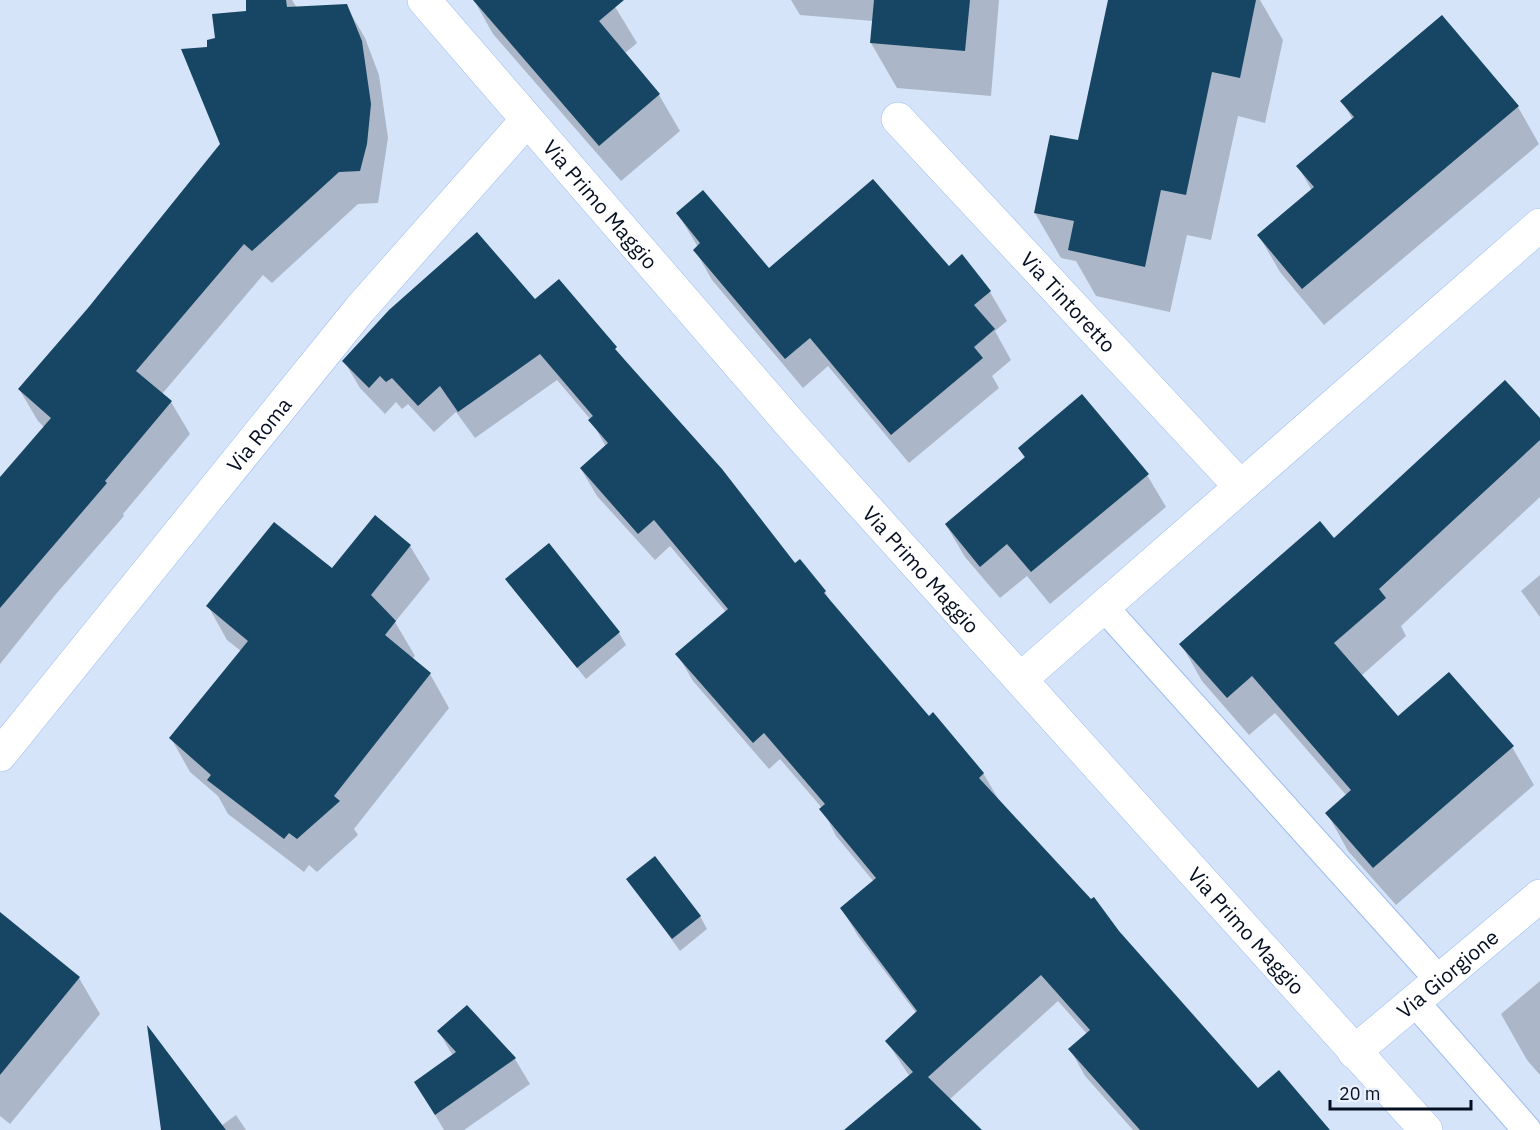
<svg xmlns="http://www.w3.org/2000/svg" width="1540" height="1130" font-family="'IBM Plex Sans',sans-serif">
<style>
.shadow{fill:#0003}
.building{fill:#164663}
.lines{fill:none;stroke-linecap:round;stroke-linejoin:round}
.lane-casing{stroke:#9abcf2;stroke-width:30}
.street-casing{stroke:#9abcf2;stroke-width:34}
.secondary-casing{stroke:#9abcf2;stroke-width:34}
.lane{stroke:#fff;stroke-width:28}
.street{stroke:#fff;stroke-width:33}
.secondary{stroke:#fff;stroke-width:33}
.labels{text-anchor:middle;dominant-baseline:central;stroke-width:6;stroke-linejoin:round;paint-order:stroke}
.street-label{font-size:21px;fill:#040f22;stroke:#eaf1fc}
</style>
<rect width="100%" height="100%" fill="#d6e4fa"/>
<path class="shadow" d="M248,0H292L297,8L346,5L365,38L379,75L388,138L378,203L358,204L272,283L263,275L162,394L171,402L190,434L123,514L124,516L56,594L0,664V479L45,428L38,421L19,389L89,309L222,144L208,48L248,12Z
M474,0H611L637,43L624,54L659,95L680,131L621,181L493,34Z
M791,0H999L991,96L897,88L871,43L873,21L800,15Z
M1133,0H1260L1283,40L1265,123L1238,116L1211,240L1187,235L1170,312L1096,296L1076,261L1061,258L1035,213L1079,142Z
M1442,17L1518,107L1539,144L1324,325L1280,272L1259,236L1312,191L1298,166L1353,120L1342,101Z
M678,214L769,270L949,268L990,292L1007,321L995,331L1011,360L992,376L999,388L909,463L828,366L803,388L712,280L695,250L698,247Z
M559,281L795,565L825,592L833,606L928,718L983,773L999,800L1258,1090L1327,1130H1133L1085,1076L1070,1049L1087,1034L1058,1001L949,1100L979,1130H866L910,1077L887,1042L917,1014L858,936L842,909L874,882L836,836L822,808L780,759L769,769L693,681L677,654L726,612L670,546L655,560L597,496L581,469L606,447L591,420L557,380L475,438L456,412L434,432L408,404L402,409L396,402L385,414L360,388L344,361L535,301Z
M1540,420V497L1401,626L1406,636L1361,676L1398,718L1512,747L1534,785L1396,905L1348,851L1327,813L1347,796L1275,713L1249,735L1202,681L1181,644L1334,540Z
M1019,448L1147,475L1166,507L1050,604L1027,576L1000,598L965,557L946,525L1025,459Z
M410,546L430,579L395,622L415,656L412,659L430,674L449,708L354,829L358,835L317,872L309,865L304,872L228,814L218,796L190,772L171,738L241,651L227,640L208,606Z
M1540,575V617L1521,591Z
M507,580L619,633L626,645L586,679Z
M628,879L700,916L707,929L680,951Z
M0,914L79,978L100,1014L10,1124L0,1116Z
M1540,981V1075L1527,1060L1501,1014Z
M467,1007L515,1059L530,1084L464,1130H444L416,1083L453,1056L439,1032Z
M236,1115L246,1130H163L221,1126Z"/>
<path class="building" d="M246,0H286L287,7L347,4L362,41L371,104L367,144L360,171L339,172L252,251L244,244L136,371L172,401L105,481L107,483L0,608V477L51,418L18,389L88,308L220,144L181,49L207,47V40L215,38L212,14L246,11Z
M473,0H624L599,21L660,94L599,146Z
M874,0H970L965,51L870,43Z
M1108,0H1256L1240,78L1212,72L1186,195L1161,190L1145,267L1068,250L1074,221L1034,213L1050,135L1078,140Z
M1442,15L1519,106L1302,289L1257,235L1314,187L1296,166L1354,117L1340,101Z
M873,179L949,266L962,254L991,291L974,305L995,329L974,347L983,358L891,435L810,338L785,359L693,250L700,243L676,213L703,190L769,268Z
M477,232L535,299L559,279L617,347L615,349L722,469L795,563L800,559L826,591L824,593L929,716L933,712L984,773L979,778L1091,899L1094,897L1119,931L1258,1088L1279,1070L1330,1130H1140L1068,1049L1090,1030L1041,975L928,1077L982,1130H844L913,1072L885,1041L917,1011L840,908L876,878L819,809L825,804L764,733L753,743L675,654L728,609L654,520L638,534L580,468L608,443L588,420L593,416L540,354L458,412L440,386L418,406L392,378L386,382L380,376L369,388L342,361L389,310Z
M1505,380L1540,418V440L1379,589L1386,598L1334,643L1398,716L1449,672L1514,746L1373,868L1325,813L1351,790L1252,676L1227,698L1179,644L1320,521L1334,538Z
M1082,394L1149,474L1031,572L1007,544L980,567L945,524L1025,457L1018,448Z
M375,515L411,545L371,595L396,621L385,635L431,673L334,796L340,801L297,839L289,833L284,839L207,780L211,775L169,738L248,641L206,606L274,522L332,568Z
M549,543L620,632L577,668L505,579Z
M655,856L701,916L672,939L626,879Z
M0,912L80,977L0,1075Z
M467,1005L516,1058L435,1115L414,1082L456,1052L437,1031Z
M147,1025L226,1130H161Z"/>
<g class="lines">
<g class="lane-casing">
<path id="lane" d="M1103,606L1440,981
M1414,1001L1527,1130"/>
</g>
<g class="street-casing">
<g id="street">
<path id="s1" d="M898,119L1240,486"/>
<path d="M1022,678L1540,225"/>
<path id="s2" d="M0,755L360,309L527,120"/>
<path id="s3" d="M1354,1052L1540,896"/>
</g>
</g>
<g class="secondary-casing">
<g id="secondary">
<path id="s4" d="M424,0L794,428L1426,1130"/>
</g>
</g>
<use href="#lane" class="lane"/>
<use href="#street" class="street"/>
<use href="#secondary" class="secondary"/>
</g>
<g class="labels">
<g class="street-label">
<text stroke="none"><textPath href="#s4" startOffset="270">Via Primo Maggio</textPath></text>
<text stroke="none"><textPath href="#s1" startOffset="250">Via Tintoretto</textPath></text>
<text stroke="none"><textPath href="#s2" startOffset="412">Via Roma</textPath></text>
<text stroke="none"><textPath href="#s4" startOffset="756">Via Primo Maggio</textPath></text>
<text stroke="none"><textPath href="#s4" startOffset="1242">Via Primo Maggio</textPath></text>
<text stroke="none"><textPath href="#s3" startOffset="122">Via Giorgione</textPath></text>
</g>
</g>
<path d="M1330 1100v9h141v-9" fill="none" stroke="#040f22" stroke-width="3"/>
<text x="1339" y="1100" font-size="18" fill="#040f22" stroke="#eaf1fc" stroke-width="4.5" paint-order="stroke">20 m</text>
</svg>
